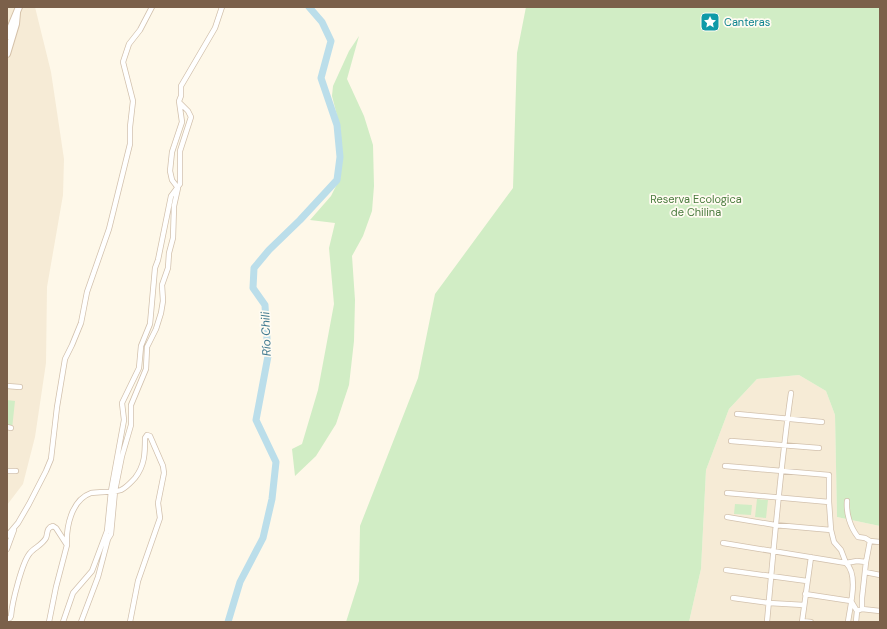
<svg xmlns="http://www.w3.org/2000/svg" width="887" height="629" font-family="'DM Sans',sans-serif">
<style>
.residential{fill:#f6ebd6}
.green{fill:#d1edc5}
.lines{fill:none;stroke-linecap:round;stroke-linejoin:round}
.river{stroke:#bbdeea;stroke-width:7}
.minor-casing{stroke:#d2c1ad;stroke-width:6}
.secondary-casing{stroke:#d5c2aa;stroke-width:8}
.minor{stroke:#fff;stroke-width:4.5}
.secondary{stroke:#fff;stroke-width:6}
.labels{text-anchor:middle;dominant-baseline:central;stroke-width:3.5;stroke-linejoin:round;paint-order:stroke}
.culture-label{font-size:11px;fill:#0d838f;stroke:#fffbf1;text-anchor:start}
.park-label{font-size:11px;fill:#4a7b3e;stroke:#fffbf1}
.water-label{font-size:12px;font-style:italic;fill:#417a90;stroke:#fffbf1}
</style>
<rect width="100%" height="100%" fill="#fef8e9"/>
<path class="residential" d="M7,7H35L51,72L64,159L63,195L47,287L46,363L35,437L23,484L7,505Z
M799,375L826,391L835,415L837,517L880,526V622H689L701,569L706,470L729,409L757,379Z"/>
<path class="green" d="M526,7H880V526L837,517L835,415L826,391L799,375L757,379L729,409L706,470L701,569L689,622H346L359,581L360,526L418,378L435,294L513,188L517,53Z
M359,36L347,79L364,116L373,145L374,186L372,211L363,236L352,256L355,300L354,341L349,385L336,424L316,456L295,476L292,449L302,444L318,390L334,304L329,248L335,223L310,220L331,196L341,176V131L332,96L333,86L349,51Z
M7,400L15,401L12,429H7Z
M757,499L768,500L766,518L755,517Z
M735,504L752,505L751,515L734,514Z"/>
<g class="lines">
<path class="river" d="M228,622L240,582L263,538L272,499L276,462L256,420L268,356L265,305L253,288L254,268L269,250L300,220L337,180L340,157L337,125L321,78L331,41L322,22L309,7"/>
<g class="minor-casing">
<path id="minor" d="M7,386L20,387
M737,414L822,422
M7,427L11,428
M731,441L819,448
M725,466L829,475V502L831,530L834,542L841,550L846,563L857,561L866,562L862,598V609L857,611L851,601L805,594
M7,471H16
M727,493L829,502
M847,501C846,513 850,527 858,537L865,538L870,541
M727,517L775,525L831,530
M7,536L18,523L29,504L46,471L51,459L57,407L65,359L72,345L81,323L87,292L109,229L130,144V127L133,101L123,62L129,44L140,30L152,7
M723,543L846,563C859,575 850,606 848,622
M67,545C66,528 71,500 91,493C100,491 113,493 121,490C127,487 131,482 135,478C145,465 145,453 145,438L147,435L150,436L163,466L164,473L158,503L160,518L138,581L130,622
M7,549L14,530
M866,562L870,541L880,542
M726,570L807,581
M865,572L880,575
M733,598L769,603L804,605
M862,609L880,611
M7,619L10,618L11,616C12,603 22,562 30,553C34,548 42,545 46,538C48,533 46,528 53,526L56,528L67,545L56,587L49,622
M802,621L811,622
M63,622L73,593L92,571L107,531L111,491L124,420L122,403L139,368L141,346L150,324L155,268L158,260L171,196L180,184V151L191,117L188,111L180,103
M81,622L98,577L108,539L111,534L115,491L122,456L131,425V405L146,369L147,347L156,329L161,313L163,301L162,285L168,268L169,253L173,238L174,206L178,188L172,180L170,171L172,152L182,122L179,101L181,96V86L215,28L222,7
M767,622C774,545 780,469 791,393
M802,622L811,557
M856,622L857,611"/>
</g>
<g class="secondary-casing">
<path id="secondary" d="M7,36L19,7
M7,54L16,24L17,13"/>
</g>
<use href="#minor" class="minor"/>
<use href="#secondary" class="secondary"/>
</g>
<defs>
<g id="sight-square" transform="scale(1)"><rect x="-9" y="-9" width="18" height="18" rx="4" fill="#0f9aa8" stroke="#fffbf1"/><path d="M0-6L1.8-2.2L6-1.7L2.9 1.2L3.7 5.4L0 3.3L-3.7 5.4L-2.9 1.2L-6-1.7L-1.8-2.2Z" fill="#fff"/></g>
</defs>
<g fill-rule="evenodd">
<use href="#sight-square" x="710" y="22"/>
</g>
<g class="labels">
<g class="culture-label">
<text x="724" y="22">Canteras</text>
</g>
<g class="park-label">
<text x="696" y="199">Reserva Ecologica<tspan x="696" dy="13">de Chilina</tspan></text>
</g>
<g class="water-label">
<text transform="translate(266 334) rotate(-92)">Río Chili</text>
</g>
</g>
<rect width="887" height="629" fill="none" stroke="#7b604a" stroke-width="16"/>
</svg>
